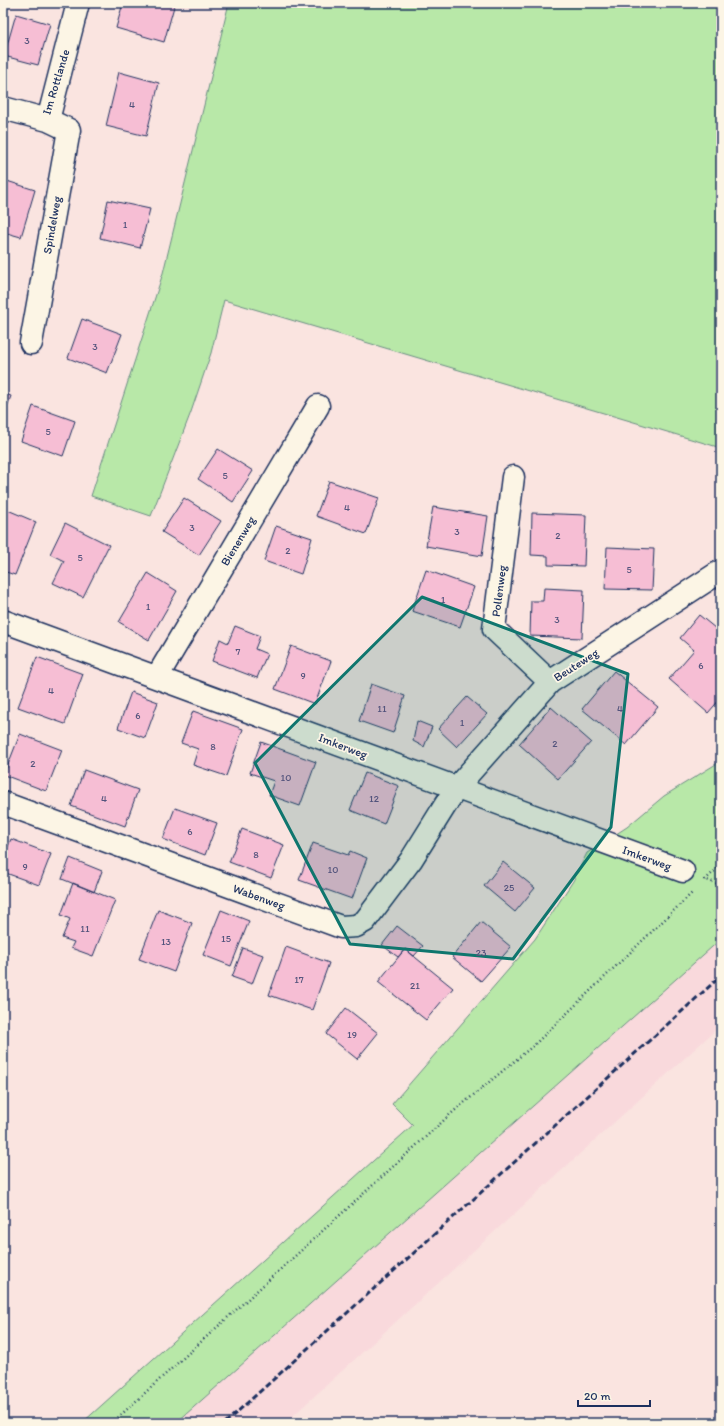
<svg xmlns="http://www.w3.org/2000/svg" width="724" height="1426" font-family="Itim,sans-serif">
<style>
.built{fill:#f9d9dc}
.green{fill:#b8e8a8;stroke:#6a8c83}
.building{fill:#f6bed4;stroke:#1b2f5e}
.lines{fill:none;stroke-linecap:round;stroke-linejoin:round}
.street-casing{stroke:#1b2f5e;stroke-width:25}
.path{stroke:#1b2f5e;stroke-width:2.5;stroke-dasharray:1 3;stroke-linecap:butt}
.street{stroke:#fcf5e5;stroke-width:22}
.rail{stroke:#1b2f5e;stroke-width:3;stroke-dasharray:6 3;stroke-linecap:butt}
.marked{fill:#0f766e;fill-opacity:0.2;stroke:#0f766e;stroke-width:3;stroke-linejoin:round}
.labels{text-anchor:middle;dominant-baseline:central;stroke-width:3.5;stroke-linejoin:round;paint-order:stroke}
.number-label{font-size:10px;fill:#52537c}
.street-label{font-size:12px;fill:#1b2f5e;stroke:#fcf5e5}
</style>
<rect width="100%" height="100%" fill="#fae4e0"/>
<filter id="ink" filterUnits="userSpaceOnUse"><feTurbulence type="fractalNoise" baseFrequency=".025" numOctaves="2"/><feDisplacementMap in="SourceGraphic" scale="8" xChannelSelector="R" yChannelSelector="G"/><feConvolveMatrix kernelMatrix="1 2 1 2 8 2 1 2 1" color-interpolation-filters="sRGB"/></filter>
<g filter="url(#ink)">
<path class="built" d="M721,939V1025L285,1423H176Z"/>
<path class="green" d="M229,3H721V448L224,300L211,353L191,412L151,516L91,496L163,273Z
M721,761V939L176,1423H82L413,1125L392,1104L535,939L573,881L587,853L627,827L664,796Z"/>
<path class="building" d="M123,3H175L164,42L116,28Z
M16,14L50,24L38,65L4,56Z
M119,72L159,83L146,136L106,126Z
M7,181L35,190L21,237L3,232V195Z
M108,200L150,209L140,248L100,238Z
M82,319L122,334L107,373L68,358Z
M3,393L11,396L3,418Z
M33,406L75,421L63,456L21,441Z
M218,449L253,471L233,502L198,479Z
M329,481L379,498L366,534L316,516Z
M184,498L221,521L199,555L162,532Z
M433,507L488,516L482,556L426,546Z
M3,508L36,522L15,575L3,571Z
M532,513L586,515L584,566L548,565V556L531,555Z
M65,523L109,545L83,597L53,583L64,561L50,554Z
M276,526L312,538L301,574L264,561Z
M607,547L654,549L652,590L605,589Z
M426,570L474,587L460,627L412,611Z
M148,573L177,591L149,640L119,622Z
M544,588L584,590L582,638L530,636L531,601H543Z
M699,615L721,633V643L718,647L721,649V698L708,713L669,679L694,650L680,638Z
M235,626L260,636L255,649L267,654L257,678L212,661L220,639L228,643Z
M291,646L331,661L315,704L275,689Z
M37,657L83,674L65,724L18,707Z
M614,671L658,707L626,745L582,709Z
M371,684L405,696L393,733L359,721Z
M131,692L158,702L145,738L118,728Z
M467,697L487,714L457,747L438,729Z
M551,707L591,742L558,779L519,744Z
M193,711L243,729L226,776L193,765L198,749L181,743Z
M417,721L432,727L424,747L413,741Z
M20,734L62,750L46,791L4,775Z
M261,742L316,762L300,806L269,795L274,781L250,773Z
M84,770L138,790L125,826L71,806Z
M365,773L399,786L384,824L350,810Z
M175,808L217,823L205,855L163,839Z
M242,829L284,845L271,878L229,862Z
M11,839L51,854L39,885L3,872V859Z
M313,843L348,855L350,851L367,858L352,899L299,880Z
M70,858L102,871L94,892L62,879Z
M503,862L535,888L515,912L484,886Z
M73,883L115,900L93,956L71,948L74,942L62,938L70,919L61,915Z
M158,910L192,923L174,972L139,959Z
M221,910L249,921L231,966L203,955Z
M481,922L511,947L481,981L452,957Z
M397,926L423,946L414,956L405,949L398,957L382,945Z
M286,947L329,963L312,1010L269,995Z
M243,948L263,955L252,984L232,977Z
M405,949L453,988L426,1020L378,982Z
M346,1008L378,1033L357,1059L326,1034Z"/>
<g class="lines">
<g class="street-casing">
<path id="street" d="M3,108L48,120L78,3
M31,343L69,130L48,120
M513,477L494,629L550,682
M3,621L683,871
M157,677L318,406
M3,803L341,927L356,926L365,921L411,860L456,788L550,682L721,571"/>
</g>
<path class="path" d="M704,879L721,885
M705,880L721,865
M112,1423L453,1112L534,1045L692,893"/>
<use href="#street" class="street"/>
<path class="rail" d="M225,1423L721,976"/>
</g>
</g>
<path class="marked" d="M422,597L628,674L611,827L513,959L350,944L255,763Z"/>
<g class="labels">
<g class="number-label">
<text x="27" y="40">3</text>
<text x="132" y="104">4</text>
<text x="125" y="224">1</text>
<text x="95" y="346">3</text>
<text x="48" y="431">5</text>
<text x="225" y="475">5</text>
<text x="347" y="507">4</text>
<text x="192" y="527">3</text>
<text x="457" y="531">3</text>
<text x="558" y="535">2</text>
<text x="288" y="550">2</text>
<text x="80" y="557">5</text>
<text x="629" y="569">5</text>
<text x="443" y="599">1</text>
<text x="148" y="606">1</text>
<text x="557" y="619">3</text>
<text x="238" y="651">7</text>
<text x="701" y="665">6</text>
<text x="303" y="675">9</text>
<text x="51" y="690">4</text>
<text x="382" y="708">11</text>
<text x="620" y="708">4</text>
<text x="138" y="715">6</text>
<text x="462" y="722">1</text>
<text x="555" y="743">2</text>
<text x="213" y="746">8</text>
<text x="33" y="763">2</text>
<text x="286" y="777">10</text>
<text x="104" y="798">4</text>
<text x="374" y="798">12</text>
<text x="190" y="831">6</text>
<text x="256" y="854">8</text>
<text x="25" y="866">9</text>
<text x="333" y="869">10</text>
<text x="509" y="887">25</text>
<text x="85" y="928">11</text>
<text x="226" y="938">15</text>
<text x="166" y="941">13</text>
<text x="481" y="952">23</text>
<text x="299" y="979">17</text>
<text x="415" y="985">21</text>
<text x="352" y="1034">19</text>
</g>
<g class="street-label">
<text transform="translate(56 82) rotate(-73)">Im Rottlande</text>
<text transform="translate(52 225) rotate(-80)">Spindelweg</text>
<text transform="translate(238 541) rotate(-59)">Bienenweg</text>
<text transform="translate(499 591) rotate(-83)">Pollenweg</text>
<text transform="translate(576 665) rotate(-33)">Beuteweg</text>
<text transform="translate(343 746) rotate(21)">Imkerweg</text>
<text transform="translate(647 858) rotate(20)">Imkerweg</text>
<text transform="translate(259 897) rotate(20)">Wabenweg</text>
</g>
</g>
<rect width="724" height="1426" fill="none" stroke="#fcf5e5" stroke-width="16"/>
<rect x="8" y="8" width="708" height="1410" fill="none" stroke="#1b2f5e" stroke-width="1.5" filter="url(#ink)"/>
<path d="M578 1400v6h72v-6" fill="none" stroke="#1b2f5e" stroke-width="2"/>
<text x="584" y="1400" font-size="12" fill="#1b2f5e" stroke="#fcf5e5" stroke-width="3" paint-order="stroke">20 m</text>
</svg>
